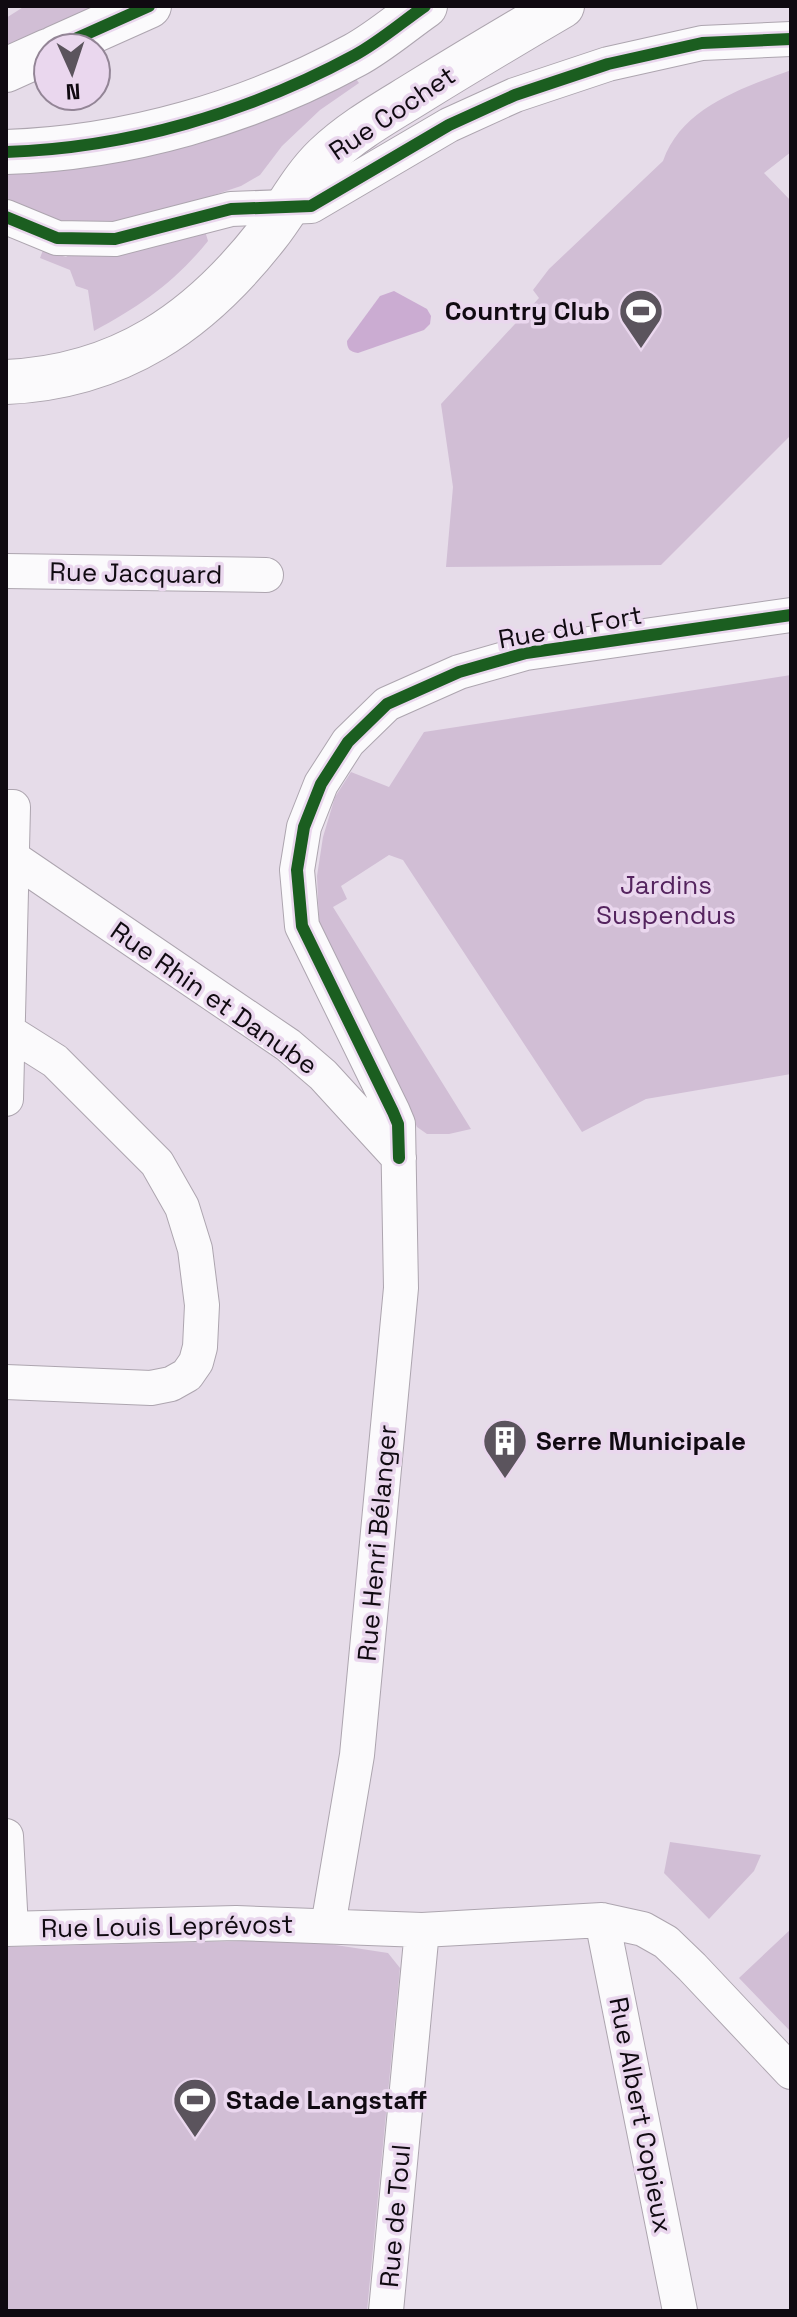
<svg xmlns="http://www.w3.org/2000/svg" width="797" height="2317" font-family="'Space Grotesk',sans-serif">
<style>
.green{fill:#d1bed5}
.water{fill:#cbacd2}
.lines{fill:none;stroke-linecap:round;stroke-linejoin:round}
.street-casing{stroke:#ada5af;stroke-width:36}
.secondary-casing{stroke:#ada5af;stroke-width:46}
.street{stroke:#fbfafc;stroke-width:34}
.secondary{stroke:#fbfafc;stroke-width:44}
.cycleway-casing{stroke:#ead7ee;stroke-width:17}
.cycleway{stroke:#1b5e20;stroke-width:12}
.labels{text-anchor:middle;dominant-baseline:central;stroke-width:7;stroke-linejoin:round;paint-order:stroke}
.street-label{font-size:26px;fill:#100a11;stroke:#ead7ee}
.poi-label{font-size:26px;font-weight:bold;fill:#100a11;stroke:#ead7ee;text-anchor:start}
.park-label{font-size:26px;fill:#54235e;stroke:#ead7ee}
</style>
<rect width="100%" height="100%" fill="#e6dce9"/>
<path class="green" d="M25,6H97L6,49V18Z
M791,70V152L764,173L791,201V435L661,565L446,567L453,487L441,404L539,298L533,290L549,269L663,161C682,107 743,88 791,70Z
M356,79L359,83L320,110L282,146L260,175L241,186L199,200L198,203L106,226L55,222L6,204V170L226,133L277,116Z
M205,231L208,241C175,282 140,306 94,331L88,290L76,286L70,270L40,258L43,250L66,257L70,254Z
M791,675V1074L646,1099L582,1132L403,860L389,855L341,886L347,899L333,907L471,1129L449,1134H427L417,1127L319,922L317,876L323,837L335,797L351,772L389,787L424,732Z
M670,1842L761,1855L754,1871L709,1919L664,1873Z
M791,1929V2032L739,1978Z
M246,1941L329,1944L388,1953L400,1968L367,2311H6V1947Z"/>
<path class="water" d="M394,291L427,309L431,316L430,324L424,330L358,353C350,352 347,349 347,341L380,296Z"/>
<g class="lines">
<g class="street-casing">
<path id="street" d="M6,217L57,238L115,239L231,209L311,206L449,125L515,95L608,64L702,43L791,39
M6,571L266,575
M6,807H13L6,1099
M13,858L288,1045L323,1075L399,1158
M6,1382L151,1388L171,1384L187,1375L196,1362L200,1347L202,1305L195,1249L182,1207L157,1163L55,1061L9,1032
M6,1836L11,1928
M602,1920L680,2311
M328,1926L357,1755L401,1288L398,1124L393,1112L302,926L297,870L304,827L321,784L348,742L387,704L459,672L526,653L791,615
M6,1929L236,1923L422,1930L602,1920L643,1929L666,1942L692,1967L791,2072
M386,2311L422,1930"/>
</g>
<g class="secondary-casing">
<path id="secondary" d="M55,48L149,6
M6,70L48,51
M6,152C128,148 248,113 355,55C379,42 402,22 425,6
M6,382C120,377 199,322 267,235C287,210 302,179 325,157C353,130 388,111 420,91C467,62 514,34 562,6"/>
</g>
<use href="#street" class="street"/>
<use href="#secondary" class="secondary"/>
<g class="cycleway-casing">
<path id="cycleway" d="M55,48L149,6
M6,152C128,148 248,113 355,55C379,42 402,22 425,6
M6,217L57,238L115,239L231,209L311,206L449,125L515,95L608,64L702,43L791,39
M399,1158L398,1124L393,1112L302,926L297,870L304,827L321,784L348,742L387,704L459,672L526,653L791,615"/>
</g>
<use href="#cycleway" class="cycleway"/>
</g>
<defs>
<g id="stadium-pin" transform="scale(2.3)"><path d="M0 17L-7.5 6A9.5 9.5 0 1 1 7.5 6Z" fill="#5b545d" stroke="#ead7ee"/><path d="M0-5a6.5 5 0 1 0 0 10a6.5 5 0 1 0 0-10ZM-3.5-1.8h7v3.6h-7Z" fill="#fff"/></g>
<g id="building-pin" transform="scale(2.3)"><path d="M0 17L-7.5 6A9.5 9.5 0 1 1 7.5 6Z" fill="#5b545d" stroke="#ead7ee"/><path d="M-4-6H4V6H1V3H-1V6H-4ZM-2.5-4.3h1.7v1.8h-1.7ZM.8-4.3h1.7v1.8H.8ZM-2.5-1h1.7V.8h-1.7ZM.8-1h1.7V.8H.8Z" fill="#fff"/></g>
</defs>
<g fill-rule="evenodd">
<use href="#stadium-pin" x="641" y="311"/>
<use href="#building-pin" x="505" y="1441"/>
<use href="#stadium-pin" x="195" y="2100"/>
</g>
<g class="labels">
<g class="street-label">
<text transform="translate(392 113) rotate(-34)">Rue Cochet</text>
<text transform="translate(136 573) rotate(1)">Rue Jacquard</text>
<text transform="translate(570 627) rotate(-10)">Rue du Fort</text>
<text transform="translate(214 998) rotate(35)">Rue Rhin et Danube</text>
<text transform="translate(377 1543) rotate(-85)">Rue Henri Bélanger</text>
<text transform="translate(167 1926) rotate(-1)">Rue Louis Leprévost</text>
<text transform="translate(641 2115) rotate(79)">Rue Albert Copieux</text>
<text transform="translate(395 2216) rotate(-85)">Rue de Toul</text>
</g>
<g class="poi-label">
<text x="610" y="311" text-anchor="end">Country Club</text>
<text x="536" y="1441">Serre Municipale</text>
<text x="226" y="2100">Stade Langstaff</text>
</g>
<g class="park-label">
<text x="666" y="885">Jardins<tspan x="666" dy="30">Suspendus</tspan></text>
</g>
</g>
<rect width="797" height="2317" fill="none" stroke="#100a11" stroke-width="16"/>
<g transform="translate(72 72) rotate(177)"><circle r="38" fill="#ead7ee" stroke="#938596" stroke-width="2"/>
<path d="M0-6L14 30L0 20L-14 30Z" fill="#5b545d"/>
<text y="-12" font-size="22" font-weight="bold" text-anchor="middle" fill="#100a11">N</text>
</g>
</svg>
